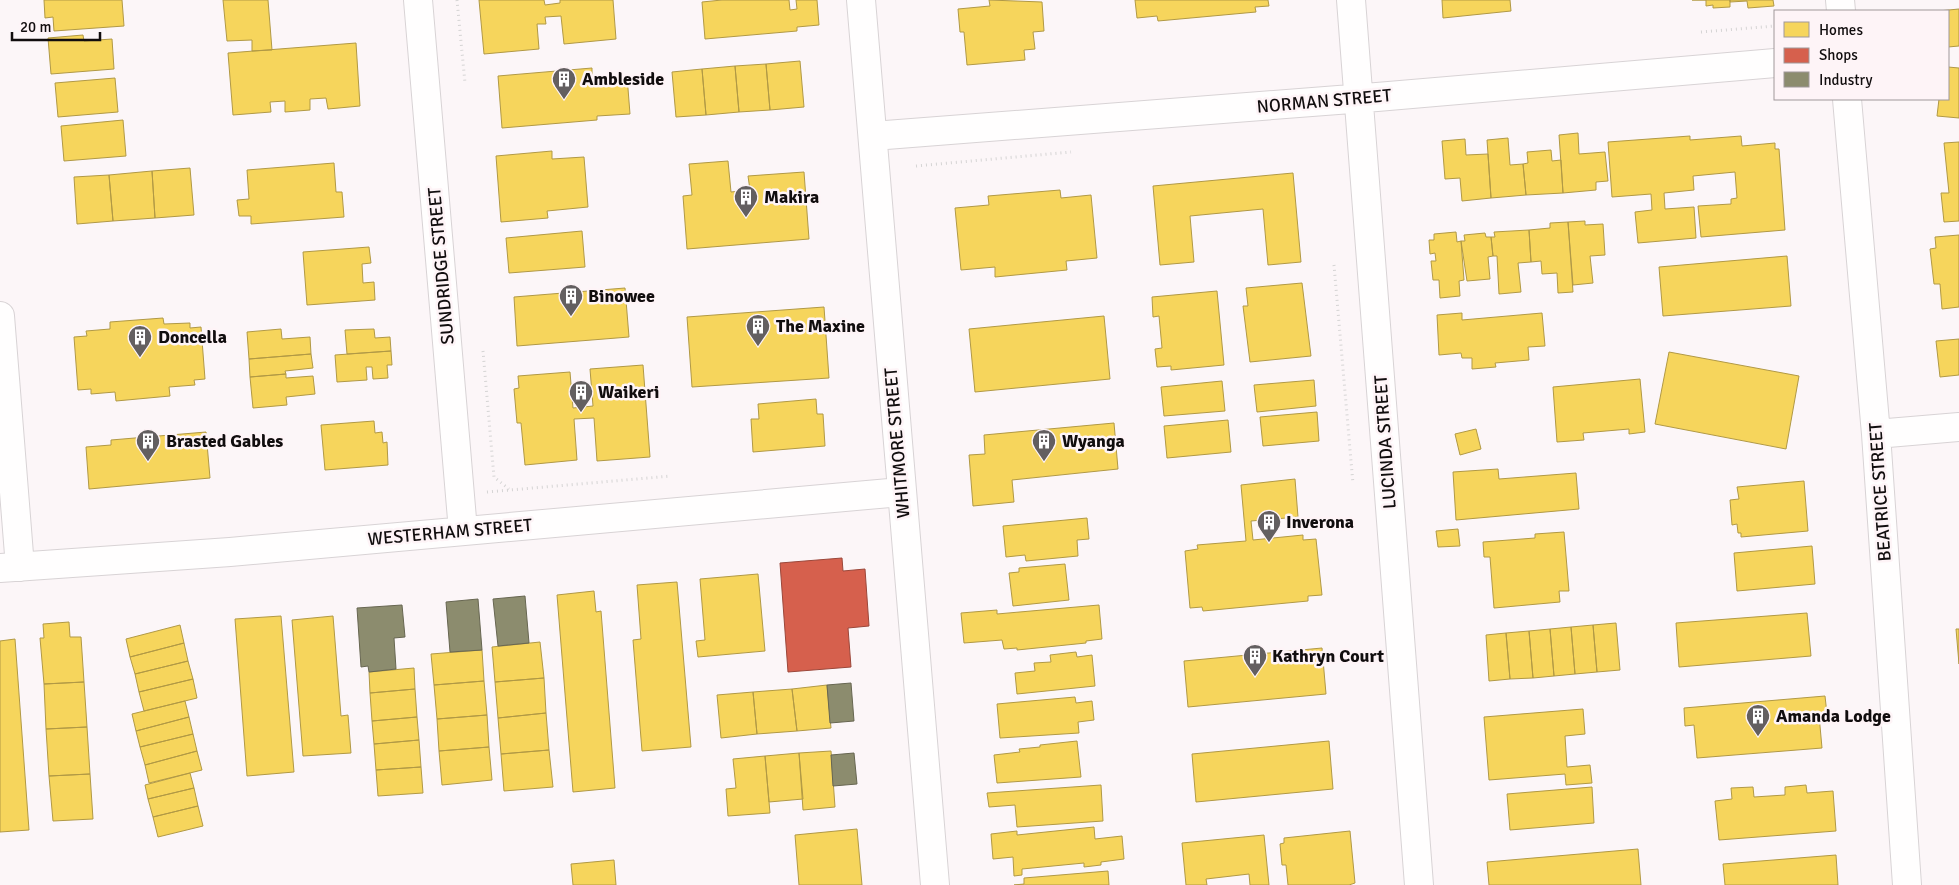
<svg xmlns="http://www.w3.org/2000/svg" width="1959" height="885" font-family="Signika,sans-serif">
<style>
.homes{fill:#f6d55c;stroke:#b19945}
.shops{fill:#d6604d;stroke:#9b473a}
.industry{fill:#8c8c6e;stroke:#676651}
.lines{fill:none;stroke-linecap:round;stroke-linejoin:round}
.minor-casing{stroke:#d8d3d5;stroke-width:30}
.path{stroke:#d5d4d4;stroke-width:3;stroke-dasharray:1 4;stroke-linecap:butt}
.minor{stroke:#fffefe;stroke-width:28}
.labels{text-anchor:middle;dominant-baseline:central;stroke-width:5;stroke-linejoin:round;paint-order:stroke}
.poi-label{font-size:18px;font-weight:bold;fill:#110d0e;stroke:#fef4f7;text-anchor:start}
.street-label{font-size:18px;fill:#110d0e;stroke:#fef4f7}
</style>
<rect width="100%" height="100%" fill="#fcf6f8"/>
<path class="homes" d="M44,0H122L124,26L54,31L53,17L45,18Z
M223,0H268L272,50L252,51V40L227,41Z
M479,0H544L545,5L560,3V0H613L616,39L564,44L561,16L545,17L546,24H537L539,49L484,54Z
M722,0H789L790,10L797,9L796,0H817L819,25L797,27V31L705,39L702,2Z
M989,0L1042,2L1044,31L1033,32L1035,49L1024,50L1025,60L967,65L964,32H960L958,9L990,6Z
M1135,0H1268L1269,6L1255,7L1256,12L1158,21L1157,16L1137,18Z
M1442,0H1510L1511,11L1443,18Z
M1692,0H1730V7L1713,8V5L1706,6V0Z
M1730,0H1773L1774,6L1748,8L1747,1L1730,2Z
M1959,9V46L1948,47V11H1938Z
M83,35L84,41L112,39L114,69L51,74L48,38Z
M356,43L360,106L328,109L326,98L310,99V110L285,112V101L270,102L271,112L233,115L228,53Z
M800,61L804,107L770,110L766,64Z
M766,64L770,110L739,112L735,66Z
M735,66L739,112L706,115L702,69Z
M1948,67L1959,68V118L1937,116L1939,99H1948Z
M592,68V79L627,76L630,114L597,116V120L502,128L498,76Z
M702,69L706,115L676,117L672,72Z
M115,78L118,112L58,117L55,83Z
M123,120L126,156L64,161L61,126Z
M1578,133L1579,154L1605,152L1608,181L1596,182V190L1563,193L1559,135Z
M1690,136V140L1741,136L1742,146L1775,143V149H1779L1785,230L1701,237L1698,206L1731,204V199L1737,198L1735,172L1693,176L1694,190L1664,193L1665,209L1694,207L1696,238L1638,243L1635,212L1652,210L1651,194L1612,197L1608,142Z
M1508,138L1510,165L1523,164L1526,195L1491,198L1487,140Z
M1465,139L1466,155L1488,154L1491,198L1462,201L1460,178L1445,179L1442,141Z
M1959,142V221L1944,222L1941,193H1949L1944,143Z
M1551,150L1552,161L1561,160L1563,193L1526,195L1523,164L1528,163L1527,152Z
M552,151V159L584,157L588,207L547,211L548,218L501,222L496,156Z
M728,161L731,192L750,190L748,176L804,172L809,239L687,249L683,196L692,195L689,164Z
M334,163L336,192H342L344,217L251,224V216H239L237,200L249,199L247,170Z
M190,168L194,215L155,218L152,171Z
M152,171L155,218L113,221L109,175Z
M1293,173L1301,262L1268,265L1263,209L1190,216L1194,262L1160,265L1153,186Z
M109,175L113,221L77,224L74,177Z
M1060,190L1061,198L1091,195L1097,258L1066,261L1067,270L995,277V267L961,270L955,208L989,205L988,196Z
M1585,221V225L1603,224L1605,255L1590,256L1593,283L1573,285L1568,222Z
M1568,222L1573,292L1558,293L1557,273L1542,274L1541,261L1531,262L1529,230L1550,228V223Z
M1529,230L1531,262L1518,263L1521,292L1499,294L1497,256H1493L1491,237H1495L1494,232Z
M582,231L585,267L509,273L506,238Z
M1456,232L1457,242L1461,241L1464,280L1459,281L1460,296L1440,298L1439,280H1433L1431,261H1436L1435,253L1430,254L1429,240H1434V234Z
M1485,233L1486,237H1491L1493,256L1488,257L1490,279L1467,281L1461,241H1465L1464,235Z
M1959,235V307L1942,309L1940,284H1934L1930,249L1936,248L1935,237Z
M369,247L371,263L362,264L363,283L374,282L375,300L307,305L303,252Z
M1787,256L1791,306L1663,316L1659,267Z
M1302,283L1311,356L1250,362L1243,306H1248L1246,288Z
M625,288L629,337L517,346L514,297Z
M1217,291L1224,365L1171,370V366L1157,367L1155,349L1162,348L1159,316L1153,317L1152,297Z
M824,307L829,378L692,387L687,317Z
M1462,313V320L1542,313L1545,346L1528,347L1529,360L1495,363L1496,367L1472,369V358H1462L1461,353L1439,355L1437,315Z
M1104,316L1110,379L975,392L969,329Z
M163,318L164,324L190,323V328L201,327L205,379L194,380L195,385L169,387L170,396L116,401L115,392L91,394V389L78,390L74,337L87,336L86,331L110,329V322Z
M281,329L282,339L310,337L311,354L249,359L247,332Z
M374,329L375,338L390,337L391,351L347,354L345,330Z
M1959,339V375L1940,377L1936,341Z
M391,351L392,365H387L388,378L373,379L372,367H366L367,380L337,382L335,355Z
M1669,352L1799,376L1786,449L1655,424Z
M311,354L313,368L285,371L286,374L250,377L249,359Z
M643,365L650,457L597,461L594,418L574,419L577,460L525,465L521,423H517L514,389L519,388L518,376L570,372L573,408L593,406L590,369Z
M286,374V378L313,376L315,394L286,397L287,405L253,408L250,377Z
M1640,379L1645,432L1629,434V429L1583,433L1584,440L1557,442L1553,387Z
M1314,380L1316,406L1257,412L1254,385Z
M1222,381L1225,411L1164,416L1161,387Z
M816,399L817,414H823L825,446L753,452L751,419H759L758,404Z
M1317,412L1319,441L1263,446L1260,417Z
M1228,420L1231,452L1167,458L1164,426Z
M374,421L375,433L382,432L383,443L387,442L388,465L325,470L321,425Z
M1114,423L1118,469L1012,480L1014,502L973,506L969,455L985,454L984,435Z
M1476,429L1481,449L1460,455L1455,434Z
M206,432L210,478L89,489L86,447L111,445V440Z
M1498,469L1499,479L1576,473L1579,509L1456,520L1453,472Z
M1295,479L1298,517L1251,521L1253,540L1303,535V540L1316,539L1322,595L1308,596V601L1203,611L1202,607L1190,608L1185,551L1198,549L1197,545L1246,541L1241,485Z
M1804,481L1808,531L1741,537V533H1738L1737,524L1732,525L1730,500L1739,499L1737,487Z
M1087,518L1089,539L1077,540L1078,556L1026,561L1025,555L1006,557L1003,526Z
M1458,529L1460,546L1438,547L1436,531Z
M1564,532L1569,591H1559L1560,602L1494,608L1490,557H1484L1483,542L1535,538V534Z
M1812,546L1815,584L1737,591L1734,553Z
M1065,564L1069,600L1013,606L1009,573L1019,572V568Z
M758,574L765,651L698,657L696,641L705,640L700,579Z
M677,582L691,747L642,751L633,640L641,639L637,585Z
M594,591L596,612L601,611L615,788L573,792L557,595Z
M1099,605L1102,639L1086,641V643L1017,650V648L1004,649L1002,640L964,643L961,613L997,610V614Z
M1807,613L1811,656L1679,667L1676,623Z
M281,616L294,772L247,776L235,619Z
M333,616L341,716L348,715L351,753L303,756L292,620Z
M69,622L70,637H81L84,682L44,684L40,638H44L43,624Z
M1616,623L1620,670L1597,672L1593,625Z
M180,625L184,643L130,657L126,639Z
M1593,625L1597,672L1575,674L1571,627Z
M1571,627L1575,674L1554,676L1550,629Z
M1550,629L1554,676L1533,678L1529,631Z
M1956,629H1959V664Z
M1529,631L1533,678L1510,679L1506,633Z
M1506,633L1510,679L1489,681L1486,635Z
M15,639L29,830L0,832V641Z
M540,642L544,678L495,682L492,647Z
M184,643L188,661L135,674L130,657Z
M1322,648L1326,694L1188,707L1184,661Z
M482,650L484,681L434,685L431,654Z
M1076,652L1077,657L1092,655L1095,686L1017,694L1015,673L1035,671L1034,663L1051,662L1050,655Z
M188,661L193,679L139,692L135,674Z
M414,668L415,689L370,693L369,672Z
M544,678L546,713L498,718L495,682Z
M193,679L197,698L144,711L139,692Z
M484,681L487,715L437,719L434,685Z
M84,682L87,727L46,729L44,684Z
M827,685L831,728L797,731L792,689Z
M415,689L417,717L372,721L370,693Z
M792,689L797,731L757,734L753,692Z
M753,692L757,734L721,738L717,695Z
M1825,696L1827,714L1819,715L1822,748L1697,758L1694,725L1685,726L1684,708Z
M1075,697L1076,703L1092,701L1094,720L1078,722L1079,733L1000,738L997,704Z
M185,701L189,717L136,731L132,714Z
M1583,709L1585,734L1565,736L1567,767L1590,765L1592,783L1566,785L1565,774L1489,780L1484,717Z
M546,713L549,750L501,754L498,718Z
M487,715L489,747L439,751L437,719Z
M189,717L193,734L140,747L136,731Z
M417,717L419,740L374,744L372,721Z
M87,727L90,774L49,776L46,729Z
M193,734L197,751L145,765L140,747Z
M419,740L421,767L376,770L374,744Z
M1077,741L1081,777L997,783L994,755L1020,752L1019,749L1040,747V745Z
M1329,741L1333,789L1196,802L1192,754Z
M489,747L492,780L442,785L439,751Z
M549,750L553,787L504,791L501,754Z
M197,751L202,770L149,783L145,765Z
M831,751L835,807L803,810L799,753Z
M799,753L803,799L769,802L765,756Z
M765,756L770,813L728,816L726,789L736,788L733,759Z
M421,767L423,793L378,796L376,770Z
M190,773L194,788L148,799L145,785Z
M90,774L93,819L53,821L49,776Z
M1101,785L1103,821L1017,827L1015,805L989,807L987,793Z
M1806,785L1807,793L1833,791L1836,831L1719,840L1715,801L1732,799L1731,788L1753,787L1754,797L1785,795V787Z
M1592,787L1594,823L1510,830L1507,794Z
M194,788L198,806L153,817L148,799Z
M198,806L203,826L158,837L153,817Z
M1094,827L1095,839L1122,836L1124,859L1101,862V865L1084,867V863L1022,869V875L1014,876L1013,857L993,859L991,834L1017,831V835Z
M857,829L862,885H799L795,835Z
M1350,831L1355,883L1349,885H1288L1286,865H1282L1280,844L1284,843V838Z
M1264,835L1269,885H1250L1249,874L1206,879L1207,885H1186L1182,843Z
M1638,849L1641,885H1489L1487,862Z
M1836,855L1838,885H1725L1723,864Z
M614,860L616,885H573L571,864Z
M1108,871L1109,885H1014L1024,884V878Z"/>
<path class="shops" d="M842,558L843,571L865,569L869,626L848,628L851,667L788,672L780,563Z"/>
<path class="industry" d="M525,596L529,643L498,646L493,599Z
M478,599L482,650L450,652L446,602Z
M402,605L405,637L394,638L396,669L369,672L368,666L361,667L357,608Z
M851,683L854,721L830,723L827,685Z
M854,753L857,784L833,786L831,755Z"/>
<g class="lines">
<g class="minor-casing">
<path id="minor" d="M418,0L463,531
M861,0L935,885
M1351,0L1419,885
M1840,0L1841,11
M1847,99L1876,434L1907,885
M873,136L1377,97L1775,63
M0,316L20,567
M1876,434L1959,427
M0,568L230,552L901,492"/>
</g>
<path class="path" d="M457,0L465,83
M1701,32L1775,26
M916,166L1071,152
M1334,265L1353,484
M483,351L494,477L509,489
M487,492L671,476"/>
<use href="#minor" class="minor"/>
</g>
<defs>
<g id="building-pin" transform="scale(1.25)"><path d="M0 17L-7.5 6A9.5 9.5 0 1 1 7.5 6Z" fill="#635f60" stroke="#fef4f7"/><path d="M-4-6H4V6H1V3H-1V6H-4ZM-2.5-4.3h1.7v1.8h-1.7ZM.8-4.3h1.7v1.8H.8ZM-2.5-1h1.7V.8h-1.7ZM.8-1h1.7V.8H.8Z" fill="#fff"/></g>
</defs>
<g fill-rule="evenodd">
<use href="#building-pin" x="564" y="79"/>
<use href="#building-pin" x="746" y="197"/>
<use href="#building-pin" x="571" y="296"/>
<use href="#building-pin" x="758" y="326"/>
<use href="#building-pin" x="140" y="337"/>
<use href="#building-pin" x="581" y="392"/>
<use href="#building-pin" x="148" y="441"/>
<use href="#building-pin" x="1044" y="441"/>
<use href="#building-pin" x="1269" y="522"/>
<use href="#building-pin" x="1255" y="656"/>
<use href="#building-pin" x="1758" y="716"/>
</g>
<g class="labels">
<g class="poi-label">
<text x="582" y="79">Ambleside</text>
<text x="764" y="197">Makira</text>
<text x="588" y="296">Binowee</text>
<text x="776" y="326">The Maxine</text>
<text x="158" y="337">Doncella</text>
<text x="598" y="392">Waikeri</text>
<text x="166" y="441">Brasted Gables</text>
<text x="1062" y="441">Wyanga</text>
<text x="1286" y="522">Inverona</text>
<text x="1272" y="656">Kathryn Court</text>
<text x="1776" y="716">Amanda Lodge</text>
</g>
<g class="street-label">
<text transform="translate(1324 101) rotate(-5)">NORMAN STREET</text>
<text transform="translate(441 266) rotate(-95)">SUNDRIDGE STREET</text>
<text transform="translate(1385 442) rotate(-94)">LUCINDA STREET</text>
<text transform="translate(897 443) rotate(-95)">WHITMORE STREET</text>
<text transform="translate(1880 492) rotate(-94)">BEATRICE STREET</text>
<text transform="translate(450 532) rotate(-5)">WESTERHAM STREET</text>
</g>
</g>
<rect x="1774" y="10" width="175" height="90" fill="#fef4f7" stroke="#9f989a"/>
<rect x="1784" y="22" width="25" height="15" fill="#f6d55c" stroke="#9f989a"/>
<text x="1819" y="35" font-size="15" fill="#110d0e">Homes</text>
<rect x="1784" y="48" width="25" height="15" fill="#d6604d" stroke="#9f989a"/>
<text x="1819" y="60" font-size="15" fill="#110d0e">Shops</text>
<rect x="1784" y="72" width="25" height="15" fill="#8c8c6e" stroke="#9f989a"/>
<text x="1819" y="85" font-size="15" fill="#110d0e">Industry</text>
<path d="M12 32v8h88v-8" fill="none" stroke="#110d0e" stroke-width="2.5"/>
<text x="20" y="32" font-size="15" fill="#110d0e" stroke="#fef4f7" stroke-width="4" paint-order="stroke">20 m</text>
</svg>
